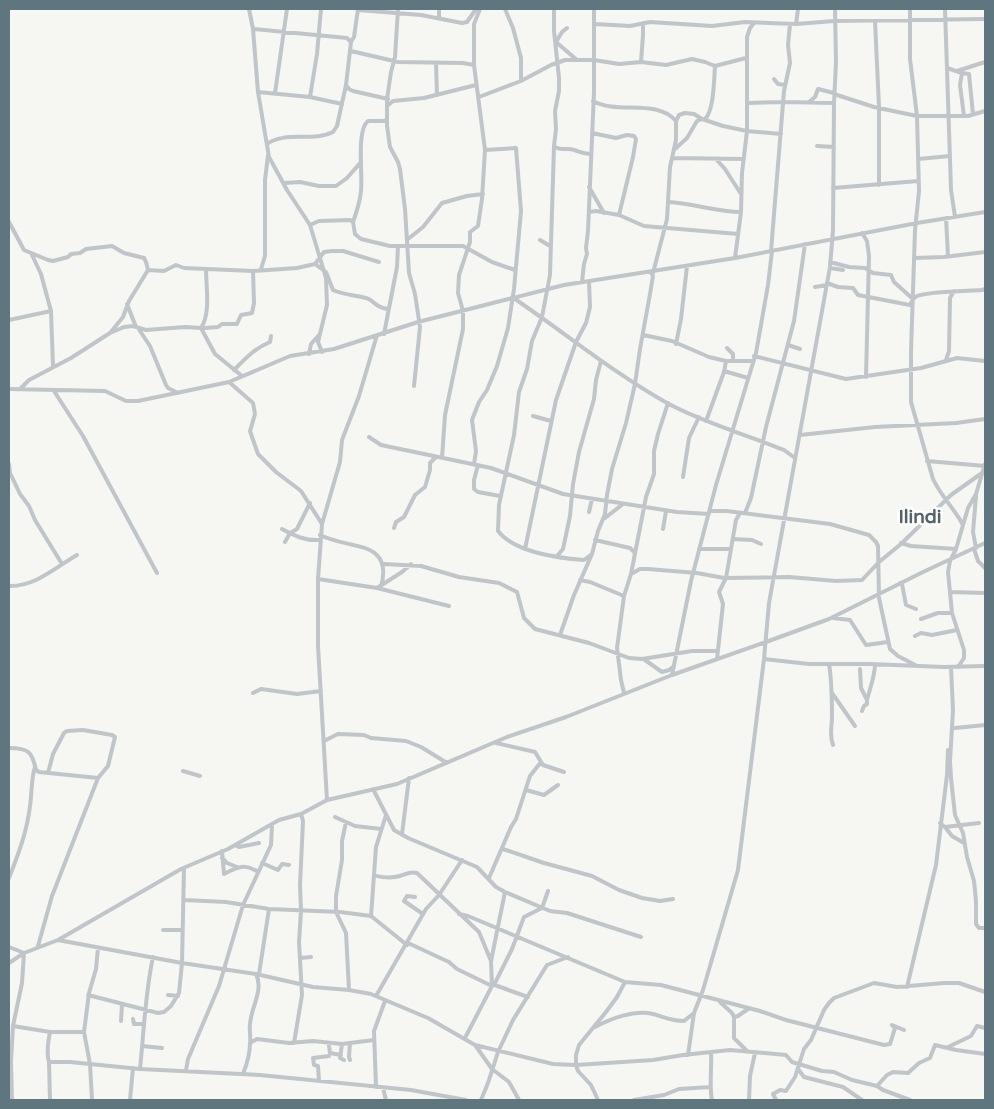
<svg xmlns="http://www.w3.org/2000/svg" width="994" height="1109" font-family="'Varela Round',sans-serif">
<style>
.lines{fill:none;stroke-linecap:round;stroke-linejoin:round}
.minor{stroke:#bfc5c8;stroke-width:4}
.labels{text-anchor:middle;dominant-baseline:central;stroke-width:5;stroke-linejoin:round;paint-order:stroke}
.quarter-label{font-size:19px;font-weight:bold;fill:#53636a;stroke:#fff}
</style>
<rect width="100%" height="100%" fill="#f6f6f3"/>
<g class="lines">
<path class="minor" d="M249,9L253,29L258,92L269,157L287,190L310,225L326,278L327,305L318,342L322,352
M398,9L395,57L391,72L387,99V126L390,147L398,162L400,169L405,209L409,273L415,294L420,327L414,386
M505,9L513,28L521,58V81
M554,9V31L559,78V91L555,111L556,129L554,146L550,275L542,317L532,341L527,369L519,392L514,435L499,505L498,531C515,553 558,558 584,560L592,554
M910,9V59L917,116L919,191L915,230L911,351V402L933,479C941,496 954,508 963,525
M945,9L951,190L955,217
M358,10L421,15L462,23L467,22L476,9
M439,18V9
M875,21L879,107V185
M595,24L630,26L650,22L712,26L745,22L796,24L834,21L985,19
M796,24L798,9
M567,28L562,32L556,42L577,60
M253,29L347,38L351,42L346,85L337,126L333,132C313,142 284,131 267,144
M351,42L354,37L358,9
M351,51L398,62L463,63L474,65
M641,62L643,35V23
M436,63L437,95
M947,68L962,73L969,74L973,114
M957,71L985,62
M962,73L960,85L964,116
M774,79L778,84L785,85
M346,85L349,89L353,91L388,99
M258,92L310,97L342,104
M275,93L287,9
M834,94L874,107L917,116H968L985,111
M310,97L317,54L321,9
M479,97L521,81L551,65L565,60H594L619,64L641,62L666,65L692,59L705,62L715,66
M593,101C618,115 656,98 676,121
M809,102L815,97L818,89L834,93
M748,103L784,102L834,103
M387,106L393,101L424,98L476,85
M705,119C714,111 714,79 715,66L746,58
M592,133L616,138L627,135L634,136L636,139L633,157L619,215
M554,146C561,152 567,147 574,150C580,152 583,154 590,154
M817,146L834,147
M675,149L687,138L697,121L702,119L723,126L747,131L781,134
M673,158L744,159
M716,159L725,169L741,194
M918,159L950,156
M284,183L300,182L319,186H336L347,178L361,162
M589,187L604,213
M833,188L918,181
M668,202C693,203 716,212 741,212
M589,212L596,211L619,215L644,226L738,234
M946,218L948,256
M9,222L24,250L48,260L53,261L68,257L71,254L80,253L86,249L112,246L124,253L144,258L146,262L148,270
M353,222C357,211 360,202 361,191C363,176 356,130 368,121H383L387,120
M310,225L319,221L350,220L353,222L355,234L361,239L390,246H463L492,262L515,270
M862,233L867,241L869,256L866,377
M408,239L423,227L442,203L467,196L483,194
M540,240L550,246
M771,251L784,91L790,63L788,45L790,24
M32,255L41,274L51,311L53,366
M735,258L741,212L742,173L747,131V37L750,28L754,23
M915,258L944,257L985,252
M830,262L849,267L865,268L873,273L891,275L894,282L913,299
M315,264L326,272L333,290C344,295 355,295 366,298C375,300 373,307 388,309
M830,268L843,270
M261,269L265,256V180L268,155
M582,282L584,264L587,254L586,248L588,231L594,92V9
M827,283L838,287L853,288L858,295L910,305C912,301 913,298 917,296C929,291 968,291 982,290L985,289
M815,287L827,285
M512,297C564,332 612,372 667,403C704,423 745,434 784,450L795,458
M127,304L136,327
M9,320L51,311
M138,328L150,346L166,385L168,388L178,393
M201,328C211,313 206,287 206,269
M205,328L218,327L222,324H237L241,315L252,313L254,303L253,271
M110,333L123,317L129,301L148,270L164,271L176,265L184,268L253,271L297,268L315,264L324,252L332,251H343L379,262
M384,334L397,267L398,246
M643,335L672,341L709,357L726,361H753
M676,344L681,319L687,266
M788,345L800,349
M727,348L733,354V361
M309,354L311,344L319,335
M754,356L846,379L921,368L957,358L985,361
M946,360L949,351L950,298L954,291
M234,370C245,359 255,348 270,342L271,336
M724,371L748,378
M229,382L253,403L255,414L250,431L258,454L276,472L301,491L322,524
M9,389L105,391L126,401H138L229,382L290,356L334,349L418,322L564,285L735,258L917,223L985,212
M20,389L29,380L71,358L110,333L124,327L133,326L146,330L185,327L201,328L215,354L242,376
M54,391L83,436L157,573
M533,416L551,421
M706,421L724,372L726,361
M800,435L875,427L956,423L985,419
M369,437L381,445L491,468L563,494L677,512L709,514
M442,458L445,415L463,329V311L458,293L459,275L470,242V232L478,226L482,199L485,150L474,65V24L480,9
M927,461L985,466
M9,464L10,473L20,494L29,506L35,520L62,564
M474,464L476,451L472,420L479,402L487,390L497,366L508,328L514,289L521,211L516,148L485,150
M478,465L474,480V489L478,492L500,496
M683,477L689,438L699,417
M710,511H727L830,524L869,535L876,542L878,546L879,598L890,649L898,656L917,666
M589,512L592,499
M745,513L751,498L766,427L794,321L805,244
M605,518L623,504
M394,528L396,522L404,517L415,495L425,487L430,470V463L436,457
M282,529C295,536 305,541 320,540
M663,529L666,511
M320,535C349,550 394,539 381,587
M733,539L752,540L761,544
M595,540L630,548L635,553
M285,542L290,533L297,529L310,503
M901,543L911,546L956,549
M976,548L973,532L976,496
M525,549L556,400L576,342L586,323L590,307L589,281
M699,549H731
M974,549L978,561L985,568
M558,555L563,549L570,516L573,484L579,452L594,399L596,380L601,361
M384,564L421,566L459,577L499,583L517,592L524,618L535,629L589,643L629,658L642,659L692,651H718
M631,574L640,569H648L697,573L724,578L789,577L836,581L862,580L879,562L901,544L951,495L982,473
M318,579L377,588L402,572L411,564
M580,580L590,582L624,596
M900,583L902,584L906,605L916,609
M9,586C35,587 56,567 77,555
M377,588L449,606
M950,592L985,593
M833,618L850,620L866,645L888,642
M921,619L938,613H952
M560,635L574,595L592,554L598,531L605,514L607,495L612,469L626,423L635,384L640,349L650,294L653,276L651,273H653L667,219L670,167L676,140V121L679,115L685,113L694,114L702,119
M915,636L921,633L932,635L957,630
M717,659L723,604L719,592L726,578L736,520L740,513
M764,659L809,664H870L944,667L985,666
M645,660L662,672L669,670L674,666
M829,664C832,682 832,699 832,717C832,727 829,735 833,745
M951,667L953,710L950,761L951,778L955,815L963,833L967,857L974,881L976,901V924L979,928H985
M958,667L964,658V650L952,613L948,572L950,561L956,549L968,508L976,494L985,464
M860,669L861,688L867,700V704L864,706L862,711
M672,675L691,581L716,485L756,353L768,285L772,251
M253,693L261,689L297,694L321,691
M624,693L621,680L617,648L624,596L631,574L646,497L654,474V451L658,434L668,403
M832,693L855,726
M867,700C870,688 875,676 875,664
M955,728L985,725
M324,741L338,734L364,735L371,738L406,741L421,747L447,763
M496,743L535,752L543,765L564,772
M9,748C29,748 32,752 36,770L39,772L98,778
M183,771L200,776
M373,789L394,830L408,838L477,867L496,887L505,892L550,911L567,913L641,937
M526,790L544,795L558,785
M327,800L318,646V579L322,524L340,462L342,440L359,396L377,335
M335,817L355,826L381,829
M346,822L342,841V860L336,896V912L346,933L349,990
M940,823L945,827L979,823
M945,827L952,836L964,843
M402,834L409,778
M235,845L239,847L259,843
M503,849L544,863L592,876L619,890L642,898L660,901L673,899
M222,851L224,874C237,867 245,863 258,872
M222,858L227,863L237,867
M262,863L278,870L282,864L289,865
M374,875C381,878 393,878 400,876C406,874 410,871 417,873L479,932L491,961
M9,878C18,855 27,832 30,806C32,793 31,779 35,767
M489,878L511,827L516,819L530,776L541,762
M415,897L407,896L404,901L423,914
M184,900L226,902L269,909L340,912L371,916L407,945
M459,914L468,916L625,982L661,985L760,1011L786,1020L884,1045L890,1044L895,1028L892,1025L904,1030
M371,916L376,847L386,815
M163,930H182
M58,940L182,963L256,974L313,987L349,990L371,994L428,1018L475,1045L553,1064L576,1065L653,1060L683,1055L730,1050L786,1055L792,1062L822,1071L834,1072L852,1080L877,1086L887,1075L893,1072L908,1073L919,1063L930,1058L935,1045L956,1050L985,1054
M408,943L449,962L457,969L492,986
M38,946L52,896L98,778L108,766L115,737L112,735L83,730L67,731L64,733L53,754L48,773
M9,947L24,953L22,983L13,1026L11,1061L12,1100
M300,958L311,957
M9,963L24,953L58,940L181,869L228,849L279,820L301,814L327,800L397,784L507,737L566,717L672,675L766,642L829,619L923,572L985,543
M259,974L269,909
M492,984L528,997
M494,985L512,949L524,917L542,908L548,891
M907,987L936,865L947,775L948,750
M88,995L158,1013L164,1012L171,1006L179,993L182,963L184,868
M168,995L178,996
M376,996L426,909L439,895L462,860
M720,1002L732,1013L734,1017
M133,1019L134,1024H143
M121,1021L122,1004
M13,1026L50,1032H84
M595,1027C610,1019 635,1009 653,1014C664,1017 672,1021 684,1021L694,1013
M465,1038L492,986L491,961L505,892
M250,1043L257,1039L289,1043L313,1041L342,1044L374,1040
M294,1043L302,995L299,942L301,911L300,885L303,821L301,814
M350,1043L349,1057L350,1060
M342,1044L340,1058L344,1060
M475,1045L492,1069L509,1082L519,1100
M142,1046L162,1048
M329,1046L330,1053L341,1055
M948,1047L971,1036L977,1026L985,1028
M747,1051L734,1038V1017L738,1016L748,1009
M711,1052C712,1068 709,1086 712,1100
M688,1055L694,1013L703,990L738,870L764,659L769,603L830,267L833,230L834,103L836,62L835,9
M49,1062H70L140,1069L260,1075L411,1090L466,1100
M140,1069C144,1031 145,994 153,957
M798,1069L804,1077L843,1087L862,1100
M186,1070L188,1059L219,986L243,905L271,845L272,826
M243,1074C247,1064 250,1054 250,1043C251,1037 249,1030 250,1024C251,1007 264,990 256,974
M319,1081L318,1066L314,1065L313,1058L329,1056
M877,1086L883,1090L910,1100
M376,1087L374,1031L385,1001
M383,1088L386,1100
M50,1100L49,1062C46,1053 48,1042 50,1032
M92,1100L90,1064L84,1032L89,993L96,969L98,948
M130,1100L133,1068
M481,1100L488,1083L498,1052L513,1020L547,965L568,957
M598,1100L591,1085L578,1071L576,1065V1055L579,1045L606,1012L617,997L625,982
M634,1100L664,1095L679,1089L710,1087
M749,1100L750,1076L755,1053
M776,1100L773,1094L780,1090L786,1091L795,1077L804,1049L811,1040L824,1010L829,1003L834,998L874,983L897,987L944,983H959L985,992"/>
</g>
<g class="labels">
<g class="quarter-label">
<text x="920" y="517">Ilindi</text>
</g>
</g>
<rect width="994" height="1109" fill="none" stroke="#60767f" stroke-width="20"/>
</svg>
